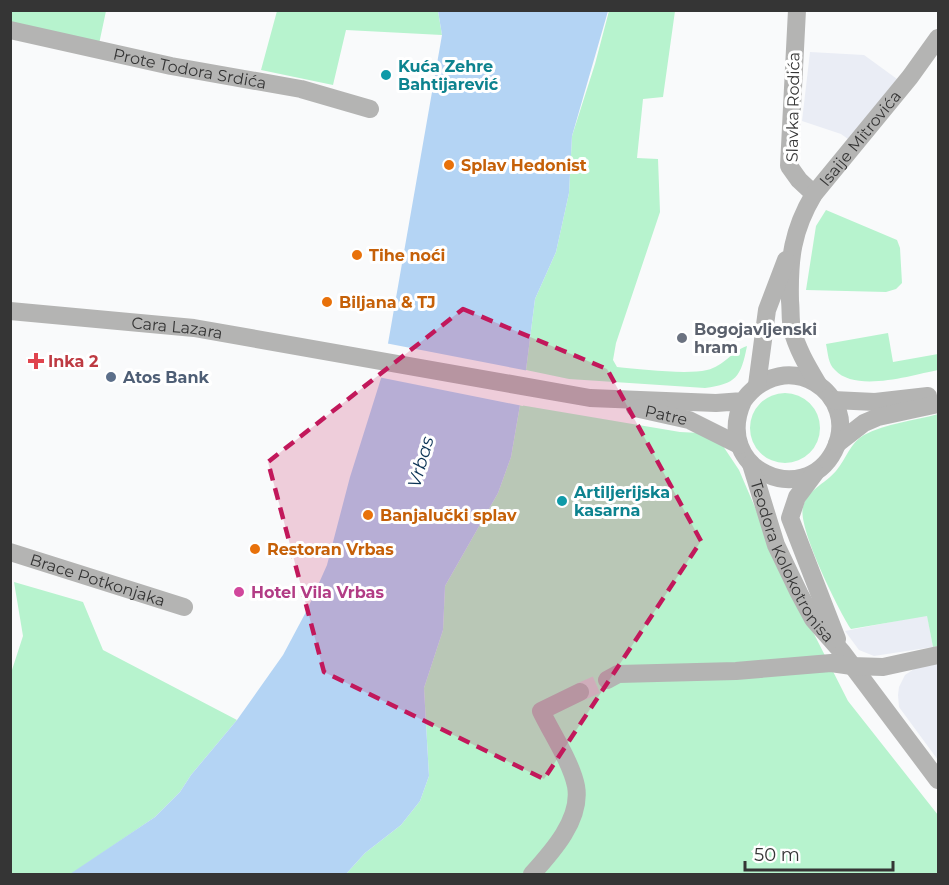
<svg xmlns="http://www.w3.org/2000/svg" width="949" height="885" font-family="Montserrat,sans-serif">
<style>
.built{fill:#eaedf5}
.green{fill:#b7f3ce}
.water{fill:#b4d4f4}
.pier{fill:#f9fafb}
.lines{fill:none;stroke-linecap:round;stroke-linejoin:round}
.minor-tunnel{stroke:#d2d3d3;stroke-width:18;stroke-dasharray:18 9;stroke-linecap:butt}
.minor{stroke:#b4b4b3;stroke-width:18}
.marked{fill:#c2185b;fill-opacity:0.2;stroke:#c2185b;stroke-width:4.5;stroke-dasharray:12 8;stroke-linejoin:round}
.culture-dot{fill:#0f9aa8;stroke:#fff;stroke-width:2}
.food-dot{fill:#e8710a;stroke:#fff;stroke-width:2}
.worship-dot{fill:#6b7280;stroke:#fff;stroke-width:2}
.health-dot{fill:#e0444e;stroke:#fff;stroke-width:2}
.service-dot{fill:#5c6f8a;stroke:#fff;stroke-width:2}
.hotel-dot{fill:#d1479c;stroke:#fff;stroke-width:2}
.labels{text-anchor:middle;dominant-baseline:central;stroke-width:6;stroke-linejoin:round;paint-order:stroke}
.culture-label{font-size:16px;font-weight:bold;fill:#0d838f;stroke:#fff;text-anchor:start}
.street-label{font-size:16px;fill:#353535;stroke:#fff}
.food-label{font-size:16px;font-weight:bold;fill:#c56008;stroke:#fff;text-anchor:start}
.worship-label{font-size:16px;font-weight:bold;fill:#5b616d;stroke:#fff;text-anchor:start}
.health-label{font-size:16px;font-weight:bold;fill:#be3a42;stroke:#fff;text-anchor:start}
.service-label{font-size:16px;font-weight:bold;fill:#4e5e75;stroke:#fff;text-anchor:start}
.hotel-label{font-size:16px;font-weight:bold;fill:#b23c85;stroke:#fff;text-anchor:start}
.water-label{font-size:18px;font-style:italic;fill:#0a3355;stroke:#fff}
</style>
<rect width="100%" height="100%" fill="#f9fafb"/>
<path class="built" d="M810,52L864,55L897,79L848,139L841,134L802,121Z
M927,615L933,647L874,656L859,650L845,631Z
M938,663V760L899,707L898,695L899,687L905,675L914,669Z"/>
<path class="green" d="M11,11H106L99,44L11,22Z
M277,11H438L442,35L346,30L333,85L261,70Z
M609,11H675L663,97L643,99L637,158L658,159L660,212L616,343L613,360L617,367C641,369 685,375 707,370C724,366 732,351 747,346C741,377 736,384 705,388L569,379L526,370L535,299L556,252L569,193L572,136L595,64Z
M826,210L897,240L900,248L902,283L896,289L886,292L806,290L816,226Z
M888,333L893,362L938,354V370C912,375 856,393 835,370C828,364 828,353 826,344Z
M750 428a35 35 0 1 1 70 0a35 35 0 1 1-70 0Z
M520,405L680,432L700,433L723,446L739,470L757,512L812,630L848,701L938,815V874H346L365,853L401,825L420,801L429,776L424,688L443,630L445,586L498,493L511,457Z
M938,414V646L933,647L927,616L851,629C839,611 797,527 803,507C807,490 825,484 836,471C846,459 850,443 864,435C886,423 914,421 938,414Z
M14,582L83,602L103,650L237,720L191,775L180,792L155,817L73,873L70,874H11L10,676L23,636Z"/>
<path class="water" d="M438,11H608L572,136L569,193L556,252L535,299L526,370L511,457L498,493L445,586L443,630L424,688L429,776L420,801L401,825L365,853L346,874H70L155,817L180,792L191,775L237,720L283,655L307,610L327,565L350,477L383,372L442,35Z"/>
<path class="pier" d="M385,343L529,371L523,406L378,377Z"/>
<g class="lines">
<path class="minor-tunnel" d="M580,692L607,680"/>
<g class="minor">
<path d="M797,10L789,166L799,180L814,194"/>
<path id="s1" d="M10,30L171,66L301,89L370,109"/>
<path id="s2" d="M10,311L194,328L590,398L716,403L743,401C785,343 863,394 834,451C804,509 712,470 743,401"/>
<path id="s3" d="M818,384C808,367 797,349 792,329C790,320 791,310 790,301C789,259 792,231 814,194L910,77L938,38"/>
<path d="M757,385L767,310L786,260"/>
<path d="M833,400L875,402L928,396"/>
<path id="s4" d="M635,408L689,420L739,445"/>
<path d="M837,444L864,423L878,417L938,404"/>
<path id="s5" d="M751,464L776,545L799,593L813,619L842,652L938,780"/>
<path d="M815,473L797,497L790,518L837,639"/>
<path id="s6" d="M10,552L184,607"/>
<path d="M607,680L618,674L736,671L831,663L852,666L883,667L938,655"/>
<path d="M532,874C552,852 582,819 576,786C571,762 552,734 541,711L580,692"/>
</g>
</g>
<path class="marked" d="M463,309L607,369L701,541L544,779L324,672L268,462Z"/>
<g class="culture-dot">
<circle cx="386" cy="75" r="6"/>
<circle cx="562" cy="501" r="6"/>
</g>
<g class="food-dot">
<circle cx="449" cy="165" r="6"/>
<circle cx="357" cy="255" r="6"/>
<circle cx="327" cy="302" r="6"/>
<circle cx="368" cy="515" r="6"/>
<circle cx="255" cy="549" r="6"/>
</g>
<circle class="worship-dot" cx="682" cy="338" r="6"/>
<path class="health-dot" d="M33 352h6v6h6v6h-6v6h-6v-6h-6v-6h6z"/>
<circle class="service-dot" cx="111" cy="377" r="6"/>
<circle class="hotel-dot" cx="239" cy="592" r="6"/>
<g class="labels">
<g class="culture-label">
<text x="398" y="66">Kuća Zehre<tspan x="398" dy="18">Bahtijarević</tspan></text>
<text x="574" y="492">Artiljerijska<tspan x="574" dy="18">kasarna</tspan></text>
</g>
<g class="street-label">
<text stroke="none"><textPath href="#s1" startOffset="184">Prote Todora Srdića</textPath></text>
<text transform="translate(793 107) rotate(-89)">Slavka Rodića</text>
<text stroke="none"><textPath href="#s3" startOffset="273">Isaije Mitrovića</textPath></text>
<text stroke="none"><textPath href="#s2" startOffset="168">Cara Lazara</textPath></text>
<text stroke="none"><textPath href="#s4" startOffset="32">Patre</textPath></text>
<text stroke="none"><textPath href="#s5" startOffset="106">Teodora Kolokotronisa</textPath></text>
<text stroke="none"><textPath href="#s6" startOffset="92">Brace Potkonjaka</textPath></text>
</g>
<g class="food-label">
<text x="461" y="165">Splav Hedonist</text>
<text x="369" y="255">Tihe noći</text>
<text x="339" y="302">Biljana &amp; TJ</text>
<text x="380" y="515">Banjalučki splav</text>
<text x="267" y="549">Restoran Vrbas</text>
</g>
<g class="worship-label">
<text x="694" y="329">Bogojavljenski<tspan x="694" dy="18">hram</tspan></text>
</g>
<g class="health-label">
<text x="48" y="361">Inka 2</text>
</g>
<g class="service-label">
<text x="123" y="377">Atos Bank</text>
</g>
<g class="hotel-label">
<text x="251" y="592">Hotel Vila Vrbas</text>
</g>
<g class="water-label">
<text transform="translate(421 462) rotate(-74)">Vrbas</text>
</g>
</g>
<rect width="949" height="885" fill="none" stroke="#353535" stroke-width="24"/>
<path d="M745 861v9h148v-9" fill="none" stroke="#353535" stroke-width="3"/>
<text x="754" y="861" font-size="18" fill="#353535" stroke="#ffffff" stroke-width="4.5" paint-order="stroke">50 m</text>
</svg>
